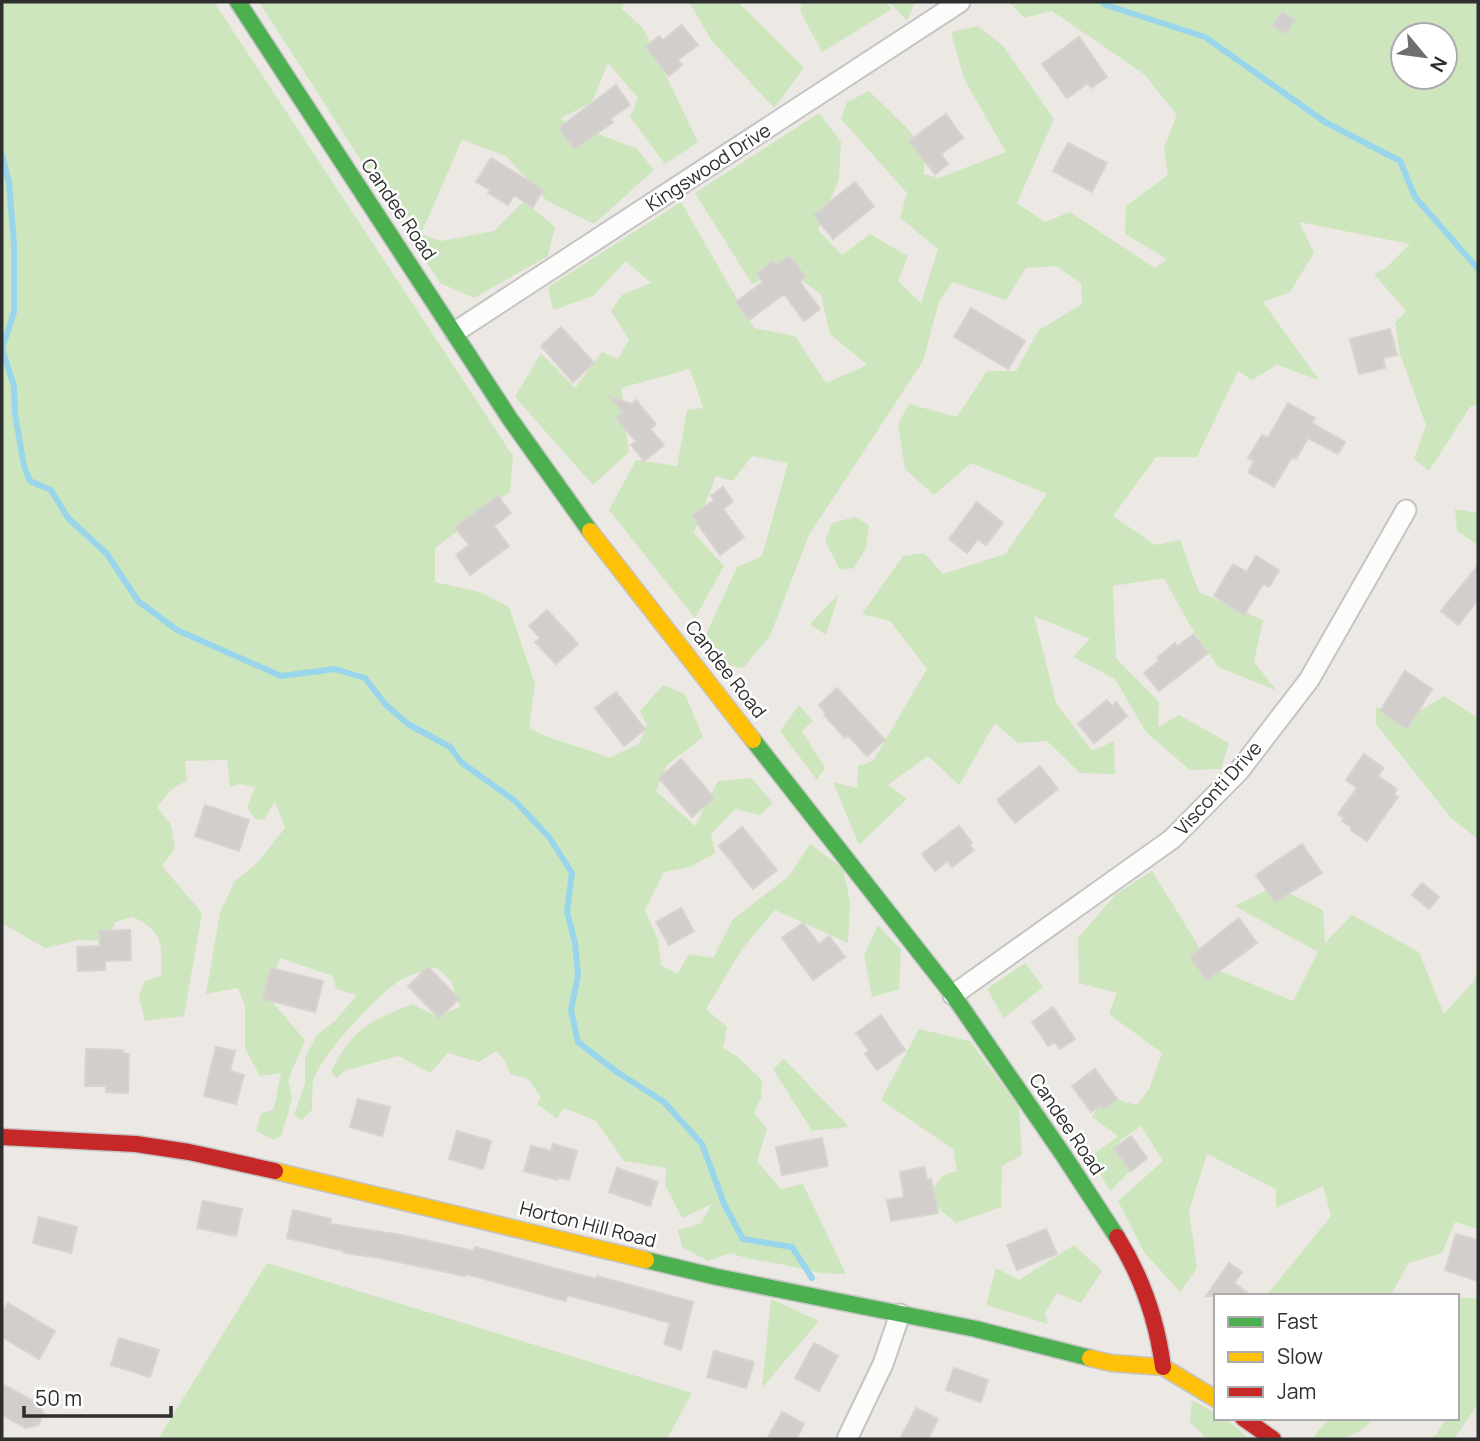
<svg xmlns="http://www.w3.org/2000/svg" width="1480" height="1441" font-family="Manrope,sans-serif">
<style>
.green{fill:#cee6be;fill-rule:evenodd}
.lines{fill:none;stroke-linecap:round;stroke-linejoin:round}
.stream{stroke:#99d6ec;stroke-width:6}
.building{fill:#d1cecb;stroke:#d7d4d0;stroke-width:2}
.street-casing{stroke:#c5c4c5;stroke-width:23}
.fast-casing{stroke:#c5c4c5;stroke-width:19}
.slow-casing{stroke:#c5c4c5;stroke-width:19}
.jam-casing{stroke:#c5c4c5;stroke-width:19}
.street{stroke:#fcfcfb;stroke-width:19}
.fast{stroke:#4caf50;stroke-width:16}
.slow{stroke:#ffc107;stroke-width:16}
.jam{stroke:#c62828;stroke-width:16}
.labels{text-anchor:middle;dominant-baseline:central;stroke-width:5;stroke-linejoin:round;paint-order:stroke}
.street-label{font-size:19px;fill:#2e2e2e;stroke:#fff}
</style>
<rect width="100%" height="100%" fill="#ece8e4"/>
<path class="green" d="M2,2H214L513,456L510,492L435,548V582L480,592L509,607L535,684L529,728C554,742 582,746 609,758L639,744L647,725L640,711L663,685L685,694L703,737L667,765L656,791L695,826L718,781L751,778L773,803L760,815L735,809L711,834L715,853L690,867L664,872L645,910L658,940L661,965L677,974L689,954L713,958L733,919L788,877L810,844L843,868L850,902L848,943L775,910L742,949L706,1009L727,1027L723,1048L738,1057L762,1080L761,1098L754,1113L767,1129L757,1161L781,1189L803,1184L846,1274C821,1275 804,1269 780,1264C761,1260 749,1260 731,1253L708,1261L682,1247L678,1230L700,1224L712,1204L682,1218L665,1185L666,1168L624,1161L596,1121L564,1108L557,1119L537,1104L541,1097L528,1079L510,1074L505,1061L496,1051L479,1062L448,1053L430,1073L398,1056L344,1071L337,1078L331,1072C354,1027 368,1022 413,1004L436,1016L460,1007L451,981L436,967C425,971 410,974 400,980C378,995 318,1057 313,1082C312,1091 312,1101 312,1110L302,1120L294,1115L305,1083V1057L317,1035L336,1020L357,995L336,989L333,976L280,958L267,996L305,1040L288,1080L292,1098L282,1135L273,1140L256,1131L261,1114L274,1109L281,1073L260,1076L245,1049V1006L238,988L206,994L220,912L235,881L258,862L285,828L275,801L264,820L255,819L247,807L255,787L239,784L230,787L227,760L185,761L187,780L171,790L157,807L171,825L175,848L162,866L202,913L184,1016L145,1021L139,996L145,981L161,976C162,944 164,932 133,917L115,922L107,941L79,940L45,948L2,923Z
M259,2H625L622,9L643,28L698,142L665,164L630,117L638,98L608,63L592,102L560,119L637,149L654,170L594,224L547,201L506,156L462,140L421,234L441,241L494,231L524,201L555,227L548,256L474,298L440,283Z
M689,2H738L804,68L774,108L712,41Z
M802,2H886L892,9L822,52L800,11Z
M889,2H915L907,21Z
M1009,2H1478V405L1470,407L1429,471L1414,459L1426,425L1400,354L1395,323L1406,311L1374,274L1386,268L1410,244L1299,222L1314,253L1290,292L1263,302L1319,380L1277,365L1252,380L1238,371L1197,457H1156L1113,516L1155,545L1180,540L1199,592L1263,620L1254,662L1276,690L1218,667L1188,622L1164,578L1113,586L1116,658L1159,702L1158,727L1179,715L1229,743L1221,769L1190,770L1146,732L1115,679L1073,657L1090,639L1034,616L1056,703L1092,751L1114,741L1115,774L1080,773L1047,741L1018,743L995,723L959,785L928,756L888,785L907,799L859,845L833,782L857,788L858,766L873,761L927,669L890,621L862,614L903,556L924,553L943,574L1005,554L1047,494L971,463L934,495L905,469L898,424L909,404L957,417L987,371H1016L1039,330L1082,304L1081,283L1056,266L1026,268L1006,300L952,282L939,302L923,361L809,535L770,636L743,668L716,662L703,641L737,567L762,556L788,463L752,456L733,481L716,476L694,533L724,566L695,618L609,510L636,460L677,466L687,410L703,408L690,369L621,388L629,452L593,485L515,397L541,353L575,388L602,352L618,359L629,339L611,311L622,295L651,283L626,261L593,296L553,310L548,287L681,202L754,328L795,336L826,383L867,365L830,334L821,295L787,268L752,284L695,193L819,113L841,142L839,179L818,230L842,255L870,234L908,256L898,281L921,303L938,249L900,218L907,193L841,119L847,102L869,91L908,129L925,152L924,174L939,178L1006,152L964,79L951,32L978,26L1003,46L1054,119L1017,203L1045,222L1070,212L1155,268L1167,259L1125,234L1126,206L1168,175L1164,147L1177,115L1144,74L1052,11L1024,18ZM1403,35H1445V77H1403Z
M1455,509L1478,513V545L1457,531Z
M855,517L869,525L866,548L854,568L840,570L825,541L832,523Z
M839,594L826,635L810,624Z
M1444,696L1478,718V839L1451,818L1376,724V707L1406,719Z
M799,705L813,721L802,731L825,768L817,780L780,731Z
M1152,871L1196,942L1208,966L1293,1001L1318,952L1235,906L1275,886L1323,910L1325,943L1352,915L1419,952L1444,1014L1473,982L1478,971V1229L1455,1222L1442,1253L1409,1263L1390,1296H1266L1331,1216L1323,1186L1276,1208V1189L1207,1154L1189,1211L1197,1268L1180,1292L1144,1252L1118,1201L1163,1161L1141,1126L1119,1141L1137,1164L1110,1191L1090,1157L1118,1136L1092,1117L1105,1096L1137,1105L1149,1089L1162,1053L1109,1014L1117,993L1079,983L1078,938L1116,894Z
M878,925L901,950L899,989L872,997L864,955Z
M1025,963L1043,987L1004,1018L987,989Z
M919,1029L970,1041L1019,1107L1022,1155L1002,1166L1001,1207L956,1223L926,1198L943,1175L957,1171L953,1149L881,1100Z
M784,1059L849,1127L812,1131L773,1069Z
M1074,1245L1102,1271L1081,1303L1057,1293L1045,1313L1048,1324L986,1305L996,1268L1019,1280Z
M267,1263L692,1393L667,1439H158Z
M1457,1298H1478V1404L1454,1439H1429L1437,1434L1446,1418H1457V1399L1460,1394L1457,1390Z
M771,1299L819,1321L762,1388Z
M1192,1400L1216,1413V1418L1226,1419L1250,1439H1207L1190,1422Z
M1329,1418H1376C1349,1441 1346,1439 1312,1439Z"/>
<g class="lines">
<path class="stream" d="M1102,2L1106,5L1205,37L1325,122L1400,161L1415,197L1478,269
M2,155L9,183L14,244V312L2,349L14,386L15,414L24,466L30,481L51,490L68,518L107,554L138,601L177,630L281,676L335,669L365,678L385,704L408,724L450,747L461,762L515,801L549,837L572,873L567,912L575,943L578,975L571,1010L578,1042L617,1072L664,1102L702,1144L725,1206L743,1239L792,1247L812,1278"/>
</g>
<path class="building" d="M1282,12L1295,20L1285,34L1273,26Z
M682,25L698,45L678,60L682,65L669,76L646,47L659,36L663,40Z
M1079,37L1107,77L1091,88L1088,83L1067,98L1042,64Z
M616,85L630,105L610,119L613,122L574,149L559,128Z
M946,114L963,138L941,154L948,164L935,174L909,141Z
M1068,143L1107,163L1092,192L1053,171Z
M491,158L543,190L533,207L514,195L508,205L488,193L490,190L476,182Z
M855,182L874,206L833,239L814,215Z
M789,256L806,277L800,282L820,309L804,321L784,294L749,320L736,302L763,282L757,274L773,261L777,265Z
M971,308L1025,341L1008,369L954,337Z
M561,327L594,363L573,382L541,346Z
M1390,329L1397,355L1383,358L1385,368L1359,374L1350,339Z
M610,397L632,404L636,400L656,424L650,429L664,445L644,461L631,445L636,441L616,418L623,412Z
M1288,403L1315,418L1312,423L1345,442L1338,454L1308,438L1296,459L1292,457L1274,487L1248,472L1254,461L1248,458L1262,435L1268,438Z
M723,487L733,501L723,509L744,537L720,555L692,516L714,500L711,496Z
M498,496L511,513L494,526L509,546L470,575L456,555L469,545L455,527Z
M977,502L1003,523L986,545L978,539L967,553L949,539Z
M1256,556L1279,570L1269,587L1263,584L1244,615L1214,596L1233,564L1247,572Z
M1478,565V600L1458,625L1441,611Z
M547,610L578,644L556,664L535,642L540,638L529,626Z
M1194,634L1208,653L1159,691L1144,673L1159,661L1157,658L1175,643L1177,647Z
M1405,671L1432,689L1407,729L1380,711Z
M837,688L885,740L867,756L848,735L845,738L824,715L826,713L819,705Z
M616,692L645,729L624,746L595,708Z
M1107,700L1112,706L1116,702L1127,716L1094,743L1078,724Z
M1364,754L1384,768L1378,776L1397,789L1394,794L1398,797L1367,841L1351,830V827L1342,821L1344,818L1338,814L1357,788L1346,780Z
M681,759L714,798L692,817L659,778Z
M1040,766L1058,789L1015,823L997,800Z
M205,805L249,820L239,851L195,836Z
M959,826L972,843L969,845L974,850L952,867L947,861L935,871L922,854Z
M742,827L777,870L753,889L719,846Z
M1302,844L1322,873L1275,902L1256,875Z
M1422,883L1439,897L1429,909L1412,895Z
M681,908L694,931L669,945L656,922Z
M1239,918L1257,943L1207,980L1190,957Z
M803,923L819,944L829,936L845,957L813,980L782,938Z
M130,930L131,960L105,961V970L78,971L77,947L100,946L99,931Z
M428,967L459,999L439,1018L408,986Z
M271,968L323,981L315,1012L263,999Z
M1053,1007L1075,1039L1060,1049L1055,1042L1048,1046L1032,1022Z
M881,1015L905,1050L877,1070L865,1054L869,1051L856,1033Z
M216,1047L235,1051L230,1071L244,1075L236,1104L204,1096Z
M86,1049L123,1050L122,1053L129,1054L128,1093L106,1092V1086H85Z
M1095,1069L1117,1099L1104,1109L1101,1105L1091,1112L1072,1086Z
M358,1099L390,1107L382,1136L350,1127Z
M457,1131L491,1141L483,1169L449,1159Z
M1131,1136L1147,1158L1131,1171L1114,1149Z
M822,1138L828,1166L782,1175L776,1147Z
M553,1144L577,1151L569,1180L558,1177V1180L524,1171L531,1146L551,1151Z
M924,1167L927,1180L931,1179L938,1213L891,1221L887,1200L904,1197L900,1172Z
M617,1168L658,1182L650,1206L609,1192Z
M203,1201L242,1209L236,1236L197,1228Z
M293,1210L331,1219L330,1224L401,1235L474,1251L475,1247L596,1279L597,1276L693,1302L681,1350L664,1344L670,1323L628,1311L567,1295L566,1301L466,1274L465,1276L380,1258L344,1253V1251L287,1238Z
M39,1217L77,1227L71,1253L33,1243Z
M1046,1229L1057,1254L1017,1270L1007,1245Z
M1456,1234L1478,1240V1281L1445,1270Z
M1229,1263L1242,1272L1234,1283L1252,1296H1206Z
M8,1303L55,1331L39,1359L2,1337V1313Z
M119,1338L159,1350L150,1377L111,1365Z
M814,1343L838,1356L819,1391L795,1378Z
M714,1351L754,1362L746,1388L707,1377Z
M954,1368L988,1380L981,1402L946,1390Z
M2,1384L39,1404L44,1414L38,1425L26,1428L2,1415Z
M916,1408L938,1419L928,1439H900Z
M782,1412L804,1424L796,1439H767Z"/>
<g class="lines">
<g class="street-casing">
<path id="street" d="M455,332L960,2
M953,995L1172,839L1239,771L1309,680L1406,510
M847,1439L883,1364L900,1314"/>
</g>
<g class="fast-casing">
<path id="fast" d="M238,2L510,419L590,531
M753,740L953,995L1064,1156L1117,1237
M646,1260L717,1277L976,1329L1090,1358"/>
</g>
<g class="slow-casing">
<path id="slow" d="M590,531L753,740
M275,1171L646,1260
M1090,1358L1111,1363L1163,1367L1216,1399"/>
</g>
<g class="jam-casing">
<path id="jam" d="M2,1137L136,1144L189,1152L275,1171
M1117,1237C1142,1277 1157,1321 1163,1367
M1243,1418L1273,1439"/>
</g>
<use href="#street" class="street"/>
<use href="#fast" class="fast"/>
<use href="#slow" class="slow"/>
<use href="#jam" class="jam"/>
</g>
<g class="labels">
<g class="street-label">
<text transform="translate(708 167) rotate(-33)">Kingswood Drive</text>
<text transform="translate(399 209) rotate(56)">Candee Road</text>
<text transform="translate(726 669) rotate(52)">Candee Road</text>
<text transform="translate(1218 788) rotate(-48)">Visconti Drive</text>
<text transform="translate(1067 1124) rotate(56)">Candee Road</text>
<text transform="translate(588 1224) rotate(14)">Horton Hill Road</text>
</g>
</g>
<rect width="1480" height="1441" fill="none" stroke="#2e2e2e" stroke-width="7"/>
<rect x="1214" y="1294" width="245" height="126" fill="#ffffff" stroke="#ababab" stroke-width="2"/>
<rect x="1228" y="1317" width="35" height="10" fill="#4caf50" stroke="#ababab" stroke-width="2"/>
<text x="1277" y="1329" font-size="21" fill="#2e2e2e">Fast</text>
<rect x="1228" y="1352" width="35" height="10" fill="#ffc107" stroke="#ababab" stroke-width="2"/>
<text x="1277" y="1364" font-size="21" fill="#2e2e2e">Slow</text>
<rect x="1228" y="1387" width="35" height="10" fill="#c62828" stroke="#ababab" stroke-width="2"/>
<text x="1277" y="1399" font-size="21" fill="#2e2e2e">Jam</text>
<g transform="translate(1424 56) rotate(119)"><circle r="33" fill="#ffffff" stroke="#ababab" stroke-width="2"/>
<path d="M0-5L12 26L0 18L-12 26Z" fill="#706f6e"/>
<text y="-10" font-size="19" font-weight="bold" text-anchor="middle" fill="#2e2e2e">N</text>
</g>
<path d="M24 1406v10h147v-10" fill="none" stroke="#2e2e2e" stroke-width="3.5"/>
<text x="35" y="1406" font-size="21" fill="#2e2e2e" stroke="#ffffff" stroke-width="5" paint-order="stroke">50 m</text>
</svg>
